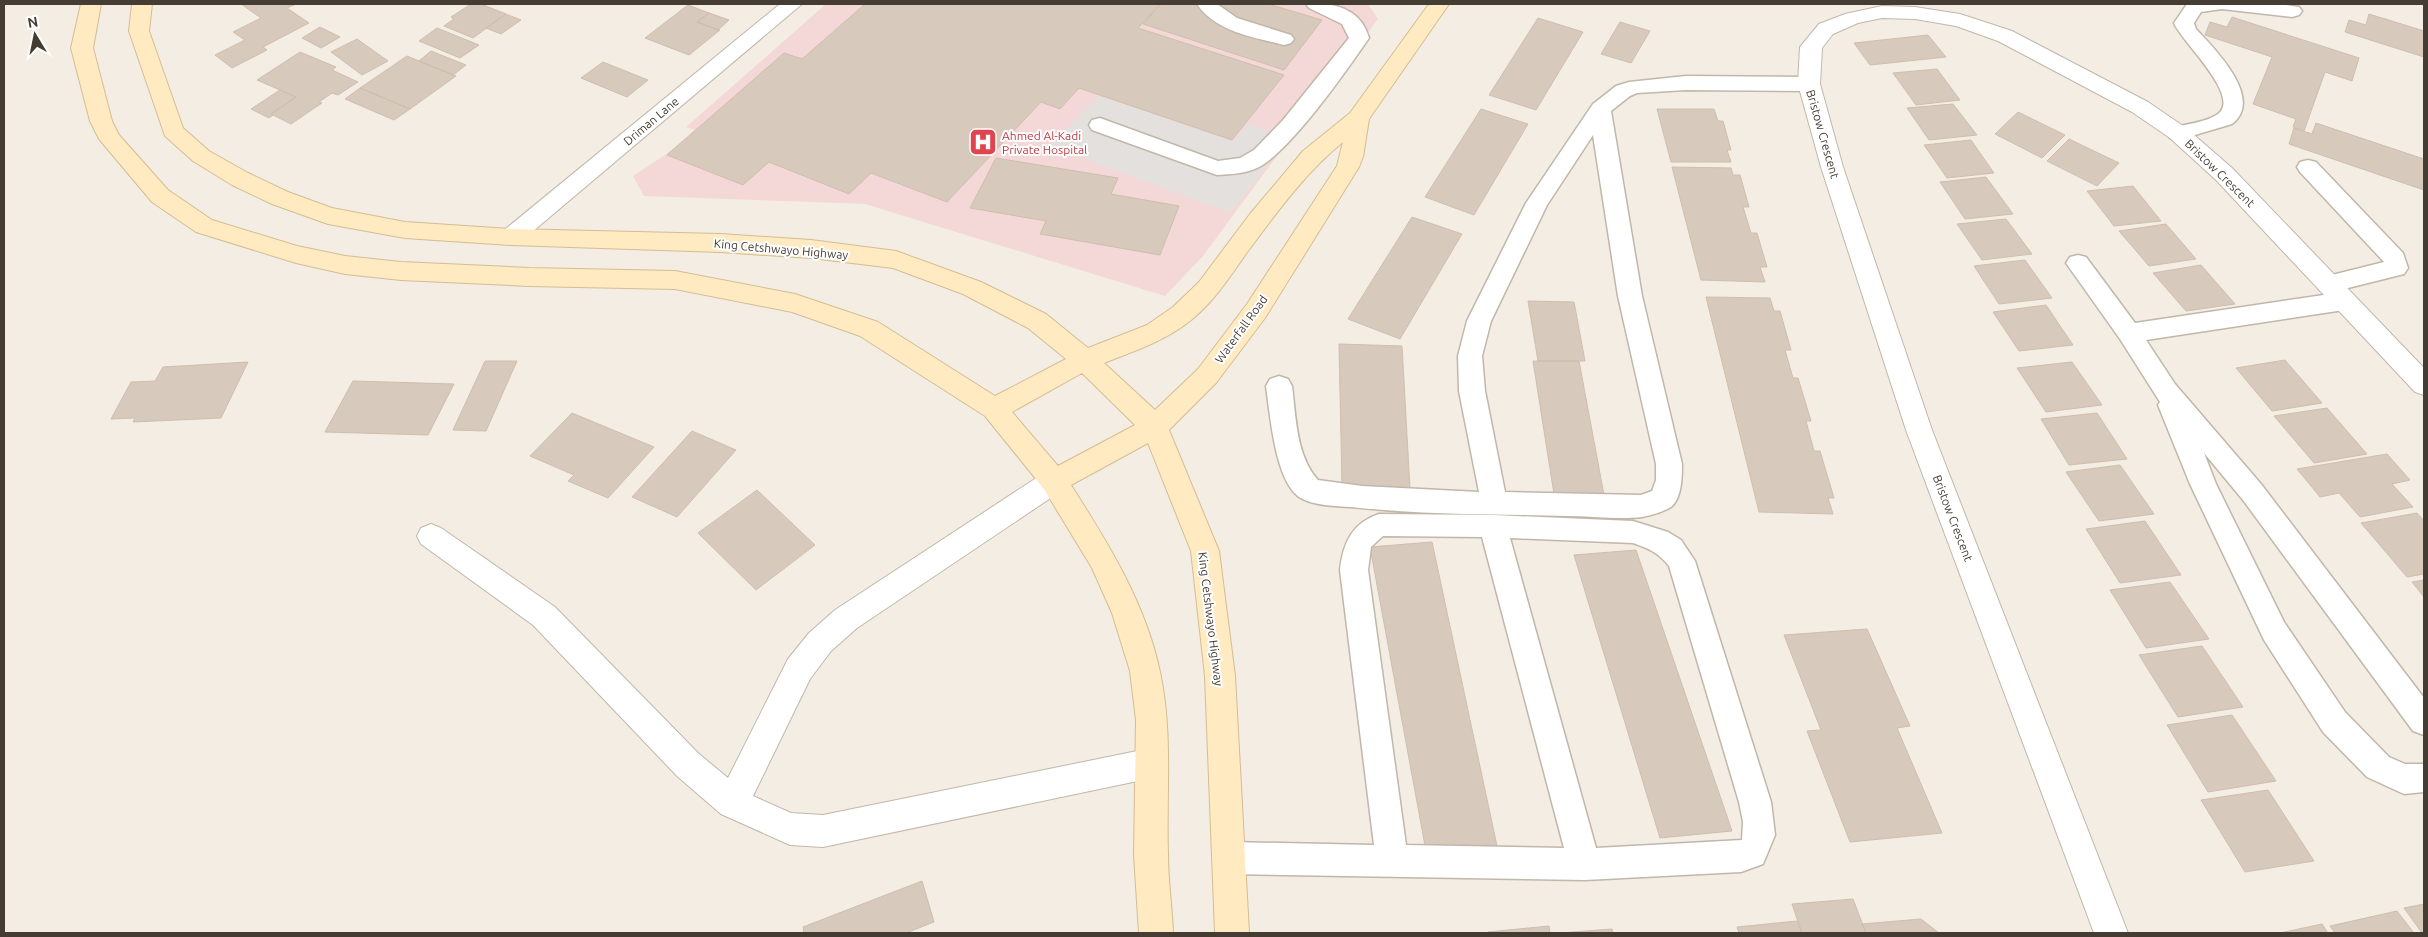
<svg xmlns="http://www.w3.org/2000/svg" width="2428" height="937" font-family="Ubuntu,sans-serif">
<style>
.medical{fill:#f4d8d7}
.parking{fill:#e3e0dd}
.building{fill:#d7cabc;stroke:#cfbeac}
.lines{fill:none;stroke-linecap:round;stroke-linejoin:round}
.lane-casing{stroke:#c1b7a9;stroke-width:3}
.street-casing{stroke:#c1b7a9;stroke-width:2}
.secondary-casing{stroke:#d4bd92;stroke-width:2}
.lane{fill:#fff;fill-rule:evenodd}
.street{fill:#fff;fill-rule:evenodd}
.secondary{fill:#ffeac2;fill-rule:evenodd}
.labels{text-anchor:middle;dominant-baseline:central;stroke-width:4;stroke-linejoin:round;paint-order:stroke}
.street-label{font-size:12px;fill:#453d34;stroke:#fff}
.health-label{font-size:12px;fill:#be3a42;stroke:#fff;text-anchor:start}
</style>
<rect width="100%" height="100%" fill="#f3ede4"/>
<path class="medical" d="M826,4H1368L1378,19L1203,256L1165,296L865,204L644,196L633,176L665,155L695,130L686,127Z"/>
<path class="parking" d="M1099,95L1233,141L1247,124L1288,138L1231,213L1050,146Z"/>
<path class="building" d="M241,4H296L287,8L309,23L263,47L267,50L232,68L215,55L245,40L233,32L261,18Z
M471,4H481L506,14L473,38L444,26L454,19L451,17Z
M865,4H1160L1138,28L1284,75L1232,140L1079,88L1060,109L1041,102L947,202L871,173L849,194L769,162L743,185L667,155L784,53L802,59Z
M1161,4H1268L1322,20L1284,70L1143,24Z
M688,5L709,13L697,22L720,30L689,55L645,38Z
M709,13L729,20L718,30L697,22Z
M506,14L521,20L501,34L486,28Z
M2369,14L2424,31V57L2345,32L2349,20L2366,25Z
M2232,17L2359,58L2352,81L2325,72L2304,131L2293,127L2296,119L2253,104L2272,57L2205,35L2210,22L2227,27Z
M1538,18L1583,32L1536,110L1489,95Z
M1620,22L1650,31L1631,63L1601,54Z
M320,27L340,37L321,48L302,38Z
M437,28L479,45L460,58L419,41Z
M1928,35L1946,57L1870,65L1854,43Z
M357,39L388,61L362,75L331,52Z
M431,51L466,65L453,75L419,61Z
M300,52L336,67L332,70L358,82L338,95L332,93L319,102L322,103L291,124L271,114L296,97L257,80Z
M407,56L456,76L410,109L360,88Z
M603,62L648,80L627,97L581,78Z
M1937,69L1960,100L1916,105L1893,73Z
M360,88L410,109L394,120L345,99Z
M280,90L296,97L271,114L273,115L269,118L251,109Z
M1953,104L1977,135L1929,140L1907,108Z
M1481,109L1528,124L1474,215L1425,197Z
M1657,109H1714L1718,121H1723L1731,150H1727L1731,162H1671Z
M2018,112L2065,135L2042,158L1995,134Z
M2316,123L2424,159V190L2289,144L2294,128L2312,134Z
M2069,139L2119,163L2097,186L2047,161Z
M1971,140L1994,173L1947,178L1924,145Z
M996,158L1118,178L1111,194L1179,206L1160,255L1040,234L1046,221L970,208Z
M1672,167L1731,168L1733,175H1740L1749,207H1743L1751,233H1757L1767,267H1760L1765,282L1701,280Z
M1986,177L2013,214L1965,219L1940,182Z
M2133,186L2161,221L2114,226L2087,191Z
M1412,217L1462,234L1400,339L1348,319Z
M2006,219L2032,254L1982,260L1957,224Z
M2166,224L2196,259L2149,266L2119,231Z
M2025,260L2052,298L1999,304L1974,266Z
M2201,265L2235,304L2186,311L2153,273Z
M1706,297L1770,298L1774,311H1780L1791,350H1785L1793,378H1798L1811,421H1806L1814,451H1820L1834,498H1828L1833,514L1759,512Z
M1528,301L1574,302L1585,361H1538Z
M2046,305L2073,345L2019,351L1993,312Z
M1339,344L1402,346L1410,489L1342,486Z
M2285,360L2322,403L2272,411L2236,368Z
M485,361H517L486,431L453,430Z
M1533,361H1579L1604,495L1554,494Z
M248,362L221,418L133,422L135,418L111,419L131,382L155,381L163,367Z
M2072,362L2102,405L2046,412L2017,368Z
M353,381L454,384L428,435L325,432Z
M2327,408L2367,454L2314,463L2274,416Z
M572,413L654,447L608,498L568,481L574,475L530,456Z
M2097,413L2127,459L2069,465L2041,419Z
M692,431L736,450L677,517L632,497Z
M2387,454L2410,480L2392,484L2413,507L2360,517L2339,493L2320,497L2297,469Z
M2120,465L2154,514L2099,521L2066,472Z
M757,490L815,545L756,590L698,533Z
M2417,513L2424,521V574L2407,577L2361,523Z
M2145,521L2181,575L2120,583L2086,529Z
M1432,542L1497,846L1426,851L1370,547Z
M1636,550L1732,831L1660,838L1574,555Z
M2424,580V597L2412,582Z
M2170,582L2209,639L2146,648L2110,590Z
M1867,629L1910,726L1897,728L1942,833L1850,842L1807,731L1821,730L1784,635Z
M2202,646L2243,707L2178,717L2139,655Z
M2232,715L2276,781L2208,792L2167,725Z
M2268,790L2314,861L2245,872L2201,800Z
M922,881L934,922L906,933H804L803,927Z
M1853,899L1866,933H1802L1792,904Z
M2424,904V933H2422L2404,908Z
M2397,911L2414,933H2335L2330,926Z
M1921,919L1939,933H1866L1862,924Z
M1797,921L1802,933H1739L1737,927Z
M2322,924L2328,933H2280Z
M1549,926L1550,933L1488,932Z
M1612,929L1613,933H1560Z"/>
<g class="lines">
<g class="lane-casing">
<path id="lane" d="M1197,4H1217L1237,18L1291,35L1294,39L1291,43L1284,45C1253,37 1216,32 1197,4Z
M1306,4C1333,2 1361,8 1369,38C1347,70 1291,150 1259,167C1246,174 1231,174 1217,175L1092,130L1089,125L1092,120L1100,118L1218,161L1240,158L1254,150L1283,120L1349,38L1342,24L1309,8Z
M2187,4H2279L2299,7L2302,11L2299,15L2292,17L2222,9L2201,12L2194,23L2196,29C2214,48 2265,99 2232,124L2178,140L2170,138L2167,133L2170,128C2185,124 2205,123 2218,114C2242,96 2180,40 2174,23Z
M1686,76L1809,77L1816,79L1819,84L1816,89L1809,91L1686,90L1637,93L1630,96L1611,111L1642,296L1682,464C1682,476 1682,498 1671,507C1663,512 1652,515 1642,517C1619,520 1591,516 1567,516C1495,514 1422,515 1351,507C1336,506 1313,506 1299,497C1275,480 1270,414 1266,386L1270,379L1279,376L1288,379L1292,386C1296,417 1296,456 1318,480L1362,486L1479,492L1459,391L1458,356L1467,321L1526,203L1593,104L1616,86L1629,82ZM1593,135L1618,296L1656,464V480L1652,491L1641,495L1505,492L1485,391L1482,356L1491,321L1547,205Z
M2308,160L2316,162L2403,253L2408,268L2404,274L2328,293L2320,290L2316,284L2320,278L2384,262L2300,172L2297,167L2300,162Z
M2078,255L2086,257L2135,323L2344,292L2352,295L2356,301L2352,307L2344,310L2146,340L2175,384L2261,484L2424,698V735L2413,731L2243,500L2204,453L2216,484L2284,622L2345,712L2389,757L2405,764H2424V792L2404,794L2367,777L2323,732L2264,640L2190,484L2158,405L2160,402L2120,339L2066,263L2070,257Z
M1379,514L1493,515L1633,521L1668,532L1681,540L1695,561L1771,802L1775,835L1763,864L1741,872L1585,880L1229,874L1218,869L1213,858L1218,847L1229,842L1374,845L1340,570C1343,543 1352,523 1379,514ZM1383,536L1482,537L1564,848L1406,845L1368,570L1371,547ZM1510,538L1633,543C1648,548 1659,553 1669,566L1739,802L1743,822L1742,840L1596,848Z"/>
</g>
<g class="street-casing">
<path id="street" d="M780,4H802L519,243L511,245L503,243L499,237L503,231Z
M1882,6L1915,7L1960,14L2012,31L2148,102L2186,128L2232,168L2424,368V395L2415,392L2216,180L2170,138L2132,112L1998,41L1956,26L1915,19L1882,18L1858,23L1833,34L1822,48L1820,84L1843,167L1932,430L2128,933H2094L1906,430L1821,167L1798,84L1800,47L1819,24L1845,14Z
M1054,470L1064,473L1068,481L1064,489L857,628L831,651L810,679L753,796L791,813L823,815L1152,748L1163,752L1168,763L1163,774L1152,778L823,847L790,845L721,814L677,776L533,625L421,544L417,536L421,528L431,524L441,528L555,607L699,754L728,778L788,659L809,633L835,610L1044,473Z"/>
</g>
<g class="secondary-casing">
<path id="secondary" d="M81,4H101L93,48L112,121L119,135L168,190L212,220L297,246L345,256L401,262L529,268L675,271L795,294L878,322L995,396L1066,359L1028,328L963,294L893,268L811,258L720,252L511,245L405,238L328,224L272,204L232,185L193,161L165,136L129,31L132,4H152L149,31L183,128L209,151L248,173L288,192L332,208L405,222L511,229L720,234L811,240L896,251L981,282L1046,314L1088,348L1147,325L1173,307L1199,282L1250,214L1303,151L1350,113L1429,4H1449L1369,119L1363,157L1359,167L1265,318L1216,383L1169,430L1219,551L1235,676L1249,933H1215L1205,676L1191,551L1148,443L1071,485C1108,543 1146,604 1160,672C1173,732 1166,793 1168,854C1168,880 1172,907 1173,933H1139L1134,855L1136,720L1130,671L1112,613L1092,568L1044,489L985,416L860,336L792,312L675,289L529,286L401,280L345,274L296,263L196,232L152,202L99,139L90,121L71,48ZM1343,142L1337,166L1247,304L1198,369L1155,410L1104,363C1134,351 1165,341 1190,321C1214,302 1231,275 1248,251C1277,212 1306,172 1343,142ZM1082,373L1135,425L1058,466L1012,412Z"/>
</g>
<use href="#lane" class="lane"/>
<use href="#street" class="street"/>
<use href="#secondary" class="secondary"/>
</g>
<defs>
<g id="hospital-square" transform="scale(1.4375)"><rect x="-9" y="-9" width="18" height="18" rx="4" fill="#e0444e" stroke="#fff"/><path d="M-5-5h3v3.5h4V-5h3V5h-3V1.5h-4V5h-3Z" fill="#fff"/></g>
</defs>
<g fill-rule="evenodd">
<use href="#hospital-square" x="983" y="142"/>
</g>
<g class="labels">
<g class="street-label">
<text transform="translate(651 121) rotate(-40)">Driman Lane</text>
<text transform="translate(1823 134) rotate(74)">Bristow Crescent</text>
<text transform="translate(2220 173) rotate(44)">Bristow Crescent</text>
<text transform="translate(781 249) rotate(5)">King Cetshwayo Highway</text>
<text transform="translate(1241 329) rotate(-54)">Waterfall Road</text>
<text transform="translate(1953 518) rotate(69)">Bristow Crescent</text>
<text transform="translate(1211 619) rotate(83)">King Cetshwayo Highway</text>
</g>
<g class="health-label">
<text x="1002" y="135">Ahmed Al-Kadi<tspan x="1002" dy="14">Private Hospital</tspan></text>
</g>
</g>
<rect width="2428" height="937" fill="none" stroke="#453d34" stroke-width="10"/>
<g transform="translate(35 35) rotate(350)" stroke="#ffffff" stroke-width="4" paint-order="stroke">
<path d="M0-4L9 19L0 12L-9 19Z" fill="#453d34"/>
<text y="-8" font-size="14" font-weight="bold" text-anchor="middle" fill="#453d34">N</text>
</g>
</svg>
